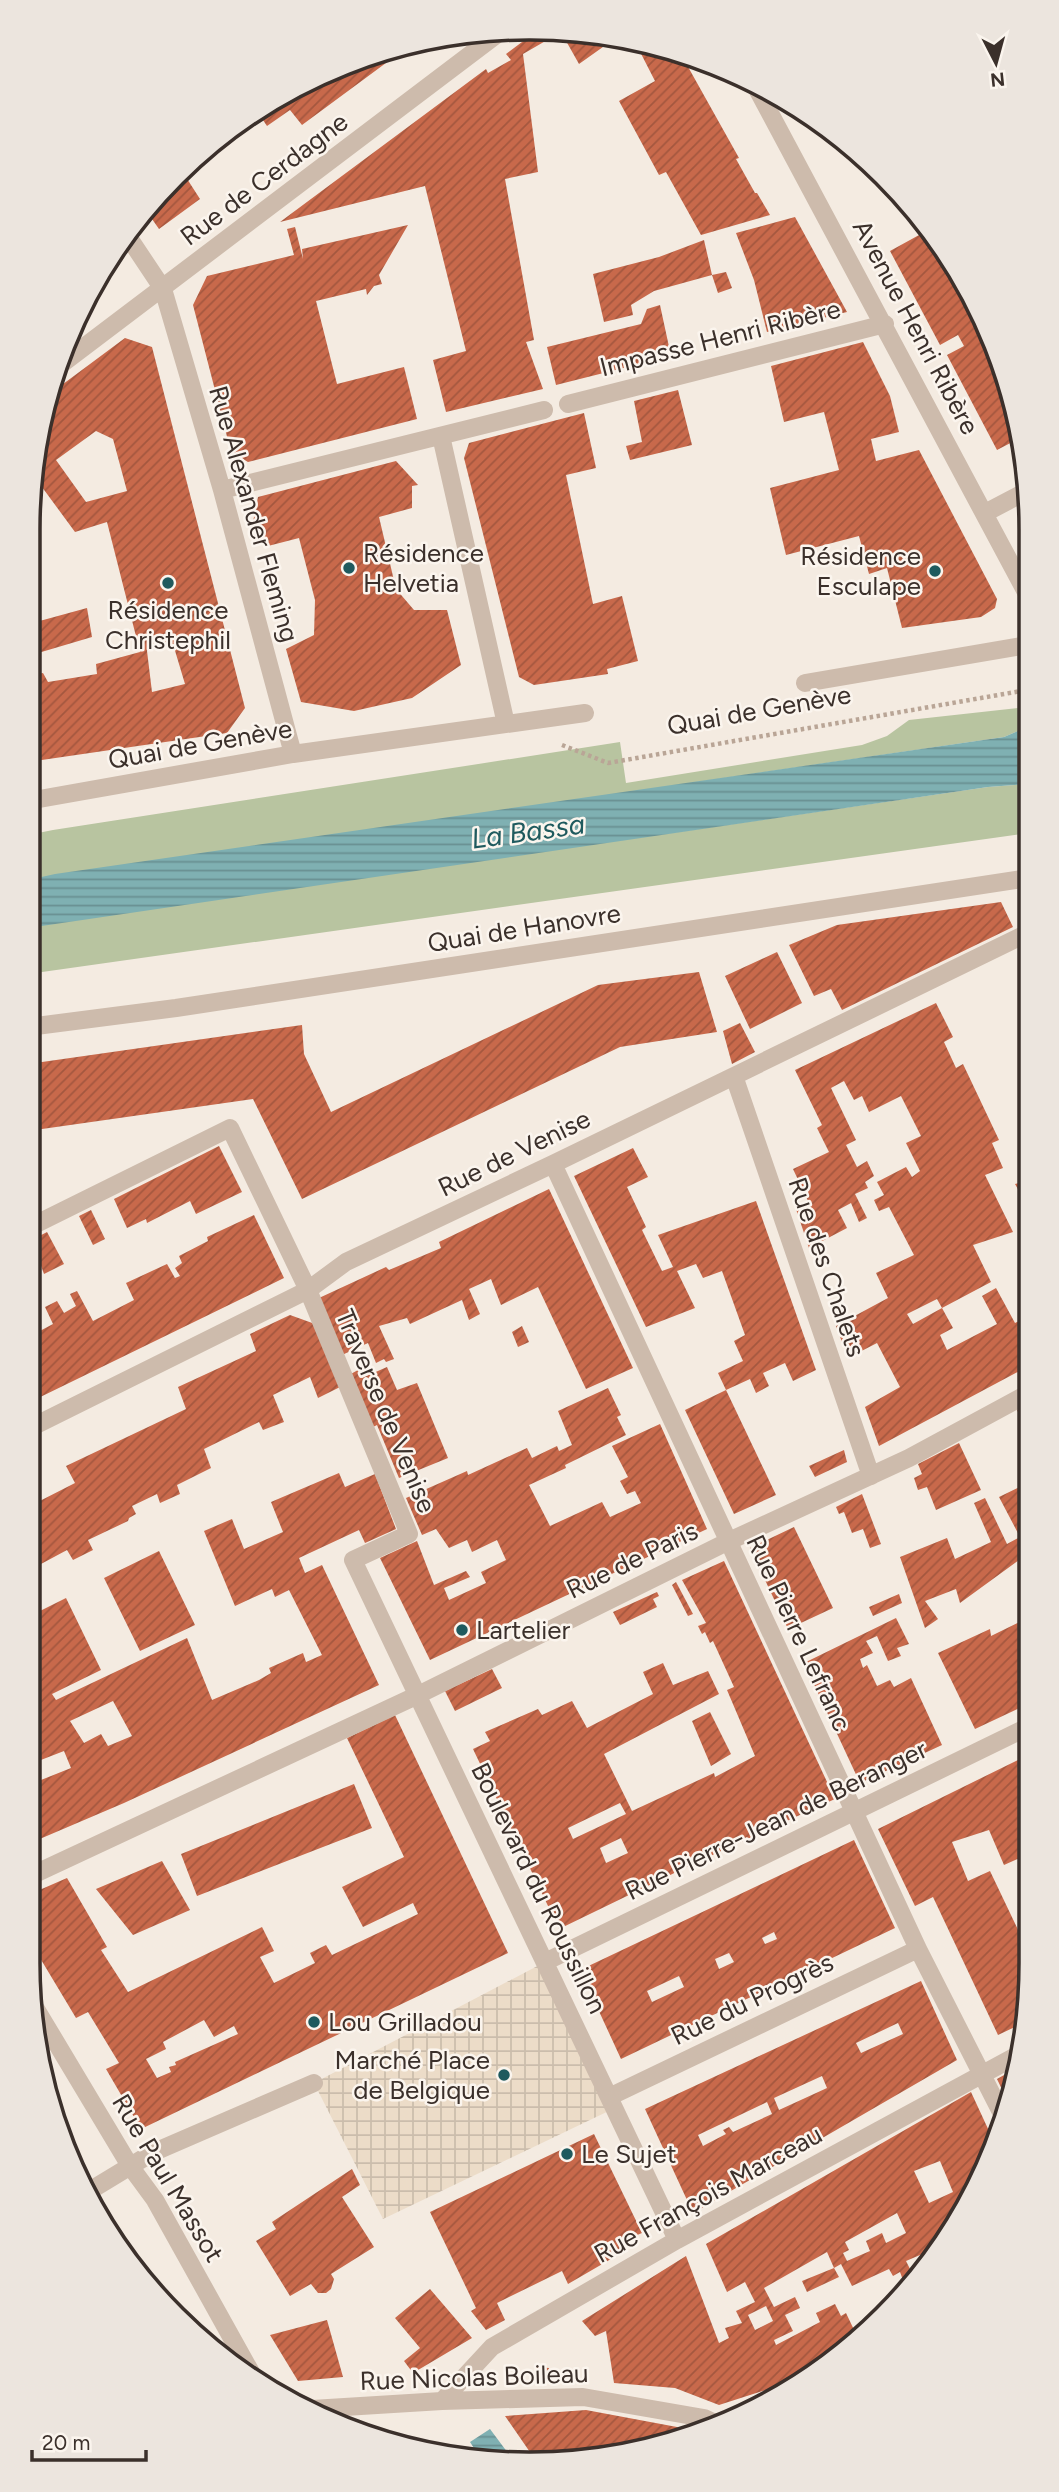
<svg xmlns="http://www.w3.org/2000/svg" width="1059" height="2492" font-family="Figtree,sans-serif">
<style>
.green{fill:#b8c4a0}
.plaza{fill:url(#plaza-grid)}
.water{fill:url(#water-rules)}
.building{fill:url(#building-hatch);fill-rule:evenodd}
.lines{fill:none;stroke-linecap:round;stroke-linejoin:round}
.path{stroke:#b9a596;stroke-width:4.5;stroke-dasharray:3.5 3.5;stroke-linecap:butt}
.lane{stroke:#cdbbac;stroke-width:18}
.street{stroke:#cdbbac;stroke-width:18}
.poi-dot{fill:#1f5a5e;stroke:#fbf5ee;stroke-width:2.5}
.labels{text-anchor:middle;dominant-baseline:central;stroke-width:5;stroke-linejoin:round;paint-order:stroke}
.street-label{font-size:26px;fill:#3b302b;stroke:#fbf5ee}
.poi-label{font-size:26px;fill:#3b302b;stroke:#fbf5ee;text-anchor:start}
.water-label{font-size:28px;font-style:italic;fill:#1f5a5e;stroke:#fbf5ee}
.rim{fill:none;stroke:#3b302b;stroke-width:3.5}
</style>
<defs>
<pattern id="plaza-grid" width="8" height="8" patternUnits="userSpaceOnUse" patternTransform="scale(1.75)"><rect width="8" height="8" fill="#ecdcc8"/><path d="M0 4h8M4 0v8" fill="none" stroke="#cbbdac"/></pattern>
<pattern id="water-rules" width="6" height="5" patternUnits="userSpaceOnUse" patternTransform="scale(1.75)"><rect width="6" height="5" fill="#7fb0b2"/><path d="M0 2.5h6" fill="none" stroke="#699091"/></pattern>
<pattern id="building-hatch" width="6" height="6" patternUnits="userSpaceOnUse" patternTransform="scale(1.75)"><rect width="6" height="6" fill="#c8694b"/><path d="M-1 1l2-2M0 6l6-6M5 7l2-2" fill="none" stroke="#a4573f"/></pattern>
</defs>
<rect width="100%" height="100%" fill="#f4ebe1"/>
<path class="green" d="M1027,707V727L1004,737L28,880V835L53,830L620,742L626,783L862,745L887,736L909,720Z
M1028,784V833L28,974V928L56,922L988,787Z"/>
<path class="plaza" d="M545,1962L615,2108L383,2219L314,2083Z"/>
<path class="water" d="M1027,727L1028,784L988,787L28,928V880L55,874L1004,737Z
M490,2429L511,2457L479,2456L470,2442Z"/>
<path class="building" d="M538,30L595,32L617,37L579,64L561,32L523,54L538,172L505,179L534,340L526,342L543,389L446,412L433,360L466,351L425,186L280,222L486,69L488,73L511,60L506,54Z
M635,42L699,59L687,65L739,158L736,159L755,193H757L770,215L701,235L666,172L659,175L619,101L655,81Z
M413,43L302,125L290,110L267,126L257,111L308,80L400,45Z
M182,171L200,199L159,229L145,209L153,199Z
M795,217L847,312L767,332L754,280L736,233Z
M408,225L379,275L382,284L374,286L367,295L366,289L316,301L337,384L404,367L417,419L248,462L231,452L193,305L207,276L294,255L287,229L295,227L303,259L302,249Z
M930,229L993,337L1020,438L997,450L947,355L964,346L958,335L940,345L890,251Z
M704,240L712,275L654,291L631,305L633,315L604,322L593,274L659,257Z
M113,254L118,260L99,275L98,274Z
M726,272L732,288L718,293L712,275Z
M660,305L671,356L556,385L547,347L641,324L647,309Z
M125,338L152,347L245,708L227,733L28,762V676L43,673L48,682L97,674L96,664L140,652L107,522L75,532L39,483L35,486L51,393ZM96,431L113,439L127,491L86,502L56,460ZM173,644L185,684L152,692L147,651Z
M863,342L890,396L899,432L871,439L876,461L919,450L997,599L995,608L981,617L902,628L887,568L869,574L859,536L786,555L770,488L839,470L824,412L784,422L771,366Z
M678,390L692,445L630,460L626,446L642,442L634,401Z
M584,413L596,468L566,475L593,604L622,596L638,661L607,669L608,674L534,685L519,677L464,458L469,443Z
M396,461L418,485L412,486V508L379,517L396,589L414,610H447L461,665L412,698L354,711L301,702L286,649L314,635L315,600L299,538L268,546L252,527L258,497Z
M28,598L36,622L87,608L92,637L28,656Z
M1001,902L1013,927L842,1010L831,989L814,996L789,945L837,925Z
M777,952L802,1003L750,1029L725,976Z
M699,972L717,1032L620,1047L302,1199L253,1099L28,1131V1064L302,1025L304,1054L331,1112L598,985Z
M936,1003L953,1037L944,1042L956,1068L963,1064L999,1140L992,1143L1003,1168L985,1175L1013,1232L973,1245L991,1282L942,1308L937,1299L907,1314L913,1324L942,1308L953,1328L940,1335L947,1350L997,1324L982,1296L996,1288L1015,1323L1029,1316V1366L879,1446L865,1407L900,1387L877,1343L848,1358L836,1326L888,1298L876,1273L914,1255L889,1207L879,1211L874,1200L884,1195L877,1182L906,1167L912,1177L920,1171L906,1143L921,1136L901,1096L869,1112L862,1096L854,1100L844,1081L831,1088L856,1140L846,1145L857,1167L867,1161L874,1176L865,1182L868,1188L855,1194L867,1218L859,1222L851,1203L838,1210L847,1228L809,1248L796,1209L809,1203L793,1169L829,1152L817,1128L822,1125L795,1070Z
M740,1023L755,1052L732,1064L723,1031Z
M219,1146L242,1192L196,1214L190,1201L147,1223L146,1219L127,1228L114,1199Z
M633,1148L648,1177L627,1187L646,1227L642,1230L662,1271L673,1267L658,1235L756,1201L816,1370L793,1381L785,1363L763,1373L769,1386L756,1393L750,1379L726,1390L718,1373L743,1361L734,1341L745,1335L722,1271L703,1278L696,1264L677,1271L695,1308L646,1327L574,1176Z
M1029,1180V1209L1015,1184Z
M28,1187L36,1203L28,1207Z
M549,1189L633,1368L586,1389L538,1287L501,1305L491,1279L469,1289L480,1314L469,1320L462,1300L410,1324L407,1318L379,1326L394,1359L386,1362L384,1359L376,1363L368,1343L342,1355L319,1298L386,1267L389,1270L441,1248L439,1242Z
M91,1210L105,1239L93,1245L79,1216Z
M254,1215L284,1278L28,1403V1295L37,1311L30,1314L38,1332L53,1324L45,1307L57,1301L64,1313L76,1306L70,1294L77,1291L93,1321L134,1300L126,1283L167,1264L175,1278L180,1276L175,1268L182,1263L179,1256L208,1241L207,1237Z
M47,1232L64,1264L44,1274L40,1263L30,1267L34,1274L28,1277V1242Z
M290,1315L315,1324L340,1387L318,1398L310,1377L273,1395L284,1422L263,1430L259,1422L204,1449L211,1468L177,1485L180,1494L160,1503L157,1494L132,1506L136,1514L129,1518L128,1521L88,1540L93,1550L73,1560L67,1550L28,1571V1507L75,1483L66,1466L186,1409L178,1387L256,1351L250,1334Z
M522,1326L529,1342L518,1347L512,1332Z
M387,1367L397,1390L417,1383L448,1458L399,1478L377,1425L371,1428L349,1375L358,1370L362,1378Z
M608,1388L621,1415L617,1417L626,1435L565,1465L566,1468L529,1485L550,1526L602,1502L610,1517L641,1503L635,1491L627,1494L620,1481L628,1477L612,1446L660,1424L707,1529L430,1660L380,1558L417,1541L434,1585L466,1571L470,1577L444,1588L449,1600L486,1583L481,1572L506,1560L497,1540L472,1552L467,1540L449,1548L436,1529L422,1535L406,1498L467,1471L468,1475L527,1448L532,1458L557,1446L559,1451L572,1445L558,1411Z
M726,1390L776,1495L734,1514L685,1410Z
M1029,1404V1434L1017,1410Z
M959,1443L981,1490L936,1510L927,1487L918,1490L914,1478L922,1474L918,1464Z
M844,1450L847,1462L815,1477L809,1466Z
M339,1473L345,1487L375,1474L396,1529L365,1543L359,1530L299,1558L305,1573L322,1565L379,1685L124,1803L28,1844V1778L31,1784L71,1768L64,1751L28,1765V1727L36,1723L28,1708V1617L66,1598L101,1670L52,1694L56,1700L187,1638L212,1700L259,1680L271,1673L269,1668L303,1653L306,1662L322,1655L289,1590L275,1597L272,1589L235,1606L204,1531L232,1519L244,1549L283,1532L271,1502ZM113,1701L132,1736L108,1746L101,1734L84,1743L70,1721Z
M1030,1482V1552L960,1603L956,1589L925,1601L938,1619L925,1628L900,1557L947,1538L955,1559L991,1542L974,1503L985,1498L1007,1544L1020,1537L999,1497Z
M862,1494L881,1544L870,1548L863,1529L852,1533L844,1512L839,1514L836,1507Z
M794,1527L833,1608L788,1629L750,1548Z
M159,1551L195,1625L140,1651L104,1578Z
M724,1561L835,1799L697,1862L559,1929L473,1749L490,1741L485,1732L538,1709L542,1715L572,1701L587,1728L653,1694L643,1672L663,1663L673,1685L708,1671L719,1694L604,1754L632,1811L714,1773L715,1777L755,1756L727,1690L734,1687L713,1641L710,1643L705,1632L702,1634L698,1626L706,1623L682,1580ZM620,1803L626,1814L573,1839L568,1828ZM621,1838L628,1853L606,1863L600,1848Z
M676,1582L693,1614L688,1616L672,1585Z
M657,1592L659,1596L653,1599L657,1607L620,1625L613,1612Z
M899,1594L902,1603L873,1616L869,1607Z
M1030,1617V1703L975,1729L938,1653L990,1629L991,1636Z
M896,1618L909,1644L897,1648L901,1656L888,1661L877,1636L866,1641L873,1653L860,1659L863,1668L867,1665L877,1686L890,1680L894,1687L911,1678L942,1745L860,1783L804,1663Z
M492,1669L502,1688L455,1711L445,1691Z
M710,1712L731,1754L711,1766L692,1721Z
M395,1715L508,1953L141,2129L106,2069L119,2063L88,2012L76,2018L28,1938V1895L67,1878L107,1947L101,1950L128,1992L262,1927L274,1951L260,1957L274,1983L315,1963L310,1953L326,1945L332,1955L418,1914L413,1903L363,1927L342,1887L404,1857L347,1738ZM204,2020L214,2037L234,2026L238,2034L175,2062L176,2065L169,2067L171,2072L157,2078L146,2059L166,2049L163,2042Z
M1030,1754L1031,1853L1004,1865L989,1830L952,1842L968,1881L990,1871L1029,1953L1031,1952L1021,2024L998,2035L933,1897L915,1906L878,1829Z
M354,1784L372,1828L197,1896L181,1854Z
M854,1840L895,1928L621,2059L580,1970ZM774,1932L777,1939L765,1944L762,1938ZM729,1953L734,1962L719,1969L715,1959ZM679,1976L684,1987L652,2002L647,1991Z
M162,1861L190,1910L133,1935L96,1889Z
M921,1981L957,2060L693,2213L645,2109ZM898,2023L903,2034L861,2053L856,2043ZM822,2076L827,2088L779,2110L774,2098ZM767,2102L772,2114L733,2132L729,2127L723,2130L726,2134L703,2146L698,2135Z
M1013,2070L1012,2076L1008,2102L997,2079Z
M971,2092L995,2144L964,2213L954,2227L953,2225L942,2230L946,2239L941,2246L906,2261L915,2279L904,2283L900,2272L893,2276L889,2269L852,2286L841,2264L834,2268L827,2252L764,2288L774,2307L795,2297L800,2308L785,2315L793,2331L774,2340L776,2345L820,2322L816,2313L835,2304L841,2316L846,2313L856,2334L780,2397L777,2399L772,2388L719,2405L675,2388L614,2383L606,2331L595,2336L582,2321L686,2256L719,2343L729,2338L725,2328L742,2323L736,2311L755,2302L745,2282L727,2292L706,2244ZM940,2161L953,2192L929,2203L914,2171ZM897,2213L906,2233L886,2243L882,2233L866,2241L870,2251L847,2261L843,2253L849,2250L845,2242ZM766,2306L773,2321L755,2330L748,2315Z
M54,2117L79,2162L73,2165L55,2124Z
M594,2134L642,2233L618,2243L623,2252L568,2284L562,2271L497,2303L505,2320L486,2330L471,2311L476,2308L430,2212Z
M352,2169L360,2185L342,2197L374,2247L331,2274L334,2279L331,2289L326,2293H318L311,2284L290,2296L256,2241L276,2229L272,2222Z
M136,2254L167,2304L166,2305L152,2293L127,2258Z
M834,2268L839,2277L807,2292L802,2281Z
M430,2289L472,2338L413,2373L404,2361L420,2348L395,2318Z
M327,2320L343,2377L298,2381L270,2335Z
M536,2367L549,2368L548,2379L534,2378Z
M586,2410L677,2427L697,2435L595,2460L534,2458L505,2416Z"/>
<g class="lines">
<path class="path" d="M562,745L608,763L1027,690"/>
<path class="lane" d="M985,513L1027,491
M805,683L1027,645"/>
<path class="street" d="M756,87L1027,594
M127,235L163,289L222,490L293,754
M55,369L504,29
M568,404L885,324
M441,436L506,724
M222,490L544,410
M28,801L293,754L585,713
M28,1027L176,1008L1028,878
M734,1076L871,1476
M553,1164L918,1949L1005,2120
M28,1228L230,1128L308,1290L409,1534L353,1560L677,2240
M28,1429L308,1290L346,1262L553,1164L1028,933
M28,1877L418,1695L727,1542L909,1458L1029,1393
M545,1962L1030,1726
M36,2009L130,2166L155,2200L253,2376
M609,2097L918,1949
M86,2193L152,2153L314,2083
M442,2401L492,2347L677,2240L1016,2056
M312,2409L442,2401L583,2397L704,2418L719,2425"/>
</g>
<g class="poi-dot">
<circle cx="349" cy="568" r="7"/>
<circle cx="935" cy="571" r="7"/>
<circle cx="168" cy="583" r="7"/>
<circle cx="462" cy="1630" r="7"/>
<circle cx="314" cy="2022" r="7"/>
<circle cx="504" cy="2075" r="7"/>
<circle cx="567" cy="2154" r="7"/>
</g>
<g class="labels">
<g class="street-label">
<text transform="translate(264 179) rotate(-37)">Rue de Cerdagne</text>
<text transform="translate(916 327) rotate(62)">Avenue Henri Ribère</text>
<text transform="translate(720 338) rotate(-14)">Impasse Henri Ribère</text>
<text transform="translate(254 514) rotate(74)">Rue Alexander Fleming</text>
<text transform="translate(759 710) rotate(-10)">Quai de Genève</text>
<text transform="translate(200 744) rotate(-10)">Quai de Genève</text>
<text transform="translate(524 928) rotate(-9)">Quai de Hanovre</text>
<text transform="translate(514 1153) rotate(-26)">Rue de Venise</text>
<text transform="translate(827 1267) rotate(71)">Rue des Chalets</text>
<text transform="translate(386 1411) rotate(67)">Traverse de Venise</text>
<text transform="translate(632 1560) rotate(-26)">Rue de Paris</text>
<text transform="translate(799 1633) rotate(65)">Rue Pierre Lefranc</text>
<text transform="translate(776 1820) rotate(-26)">Rue Pierre-Jean de Beranger</text>
<text transform="translate(539 1888) rotate(64)">Boulevard du Roussillon</text>
<text transform="translate(752 1999) rotate(-26)">Rue du Progrès</text>
<text transform="translate(168 2178) rotate(59)">Rue Paul Massot</text>
<text transform="translate(708 2194) rotate(-29)">Rue François Marceau</text>
<text transform="translate(474 2377) rotate(-2)">Rue Nicolas Boileau</text>
</g>
<g class="poi-label">
<text x="363" y="553">Résidence<tspan x="363" dy="30">Helvetia</tspan></text>
<text x="921" y="556" text-anchor="end">Résidence<tspan x="921" dy="30">Esculape</tspan></text>
<text x="168" y="610" text-anchor="middle">Résidence<tspan x="168" dy="30">Christephil</tspan></text>
<text x="476" y="1630">Lartelier</text>
<text x="328" y="2022">Lou Grilladou</text>
<text x="490" y="2060" text-anchor="end">Marché Place<tspan x="490" dy="30">de Belgique</tspan></text>
<text x="581" y="2154">Le Sujet</text>
</g>
<g class="water-label">
<text transform="translate(528 831) rotate(-8)">La Bassa</text>
</g>
</g>
<path d="M0 0H1059V2492H0ZM529 40H530A489 489 0 0 1 1019 529V1963A489 489 0 0 1 530 2452H529A489 489 0 0 1 40 1963V529A489 489 0 0 1 529 40Z" fill="#ece5de" fill-rule="evenodd"/>
<path class="rim" d="M529 40H530A489 489 0 0 1 1019 529V1963A489 489 0 0 1 530 2452H529A489 489 0 0 1 40 1963V529A489 489 0 0 1 529 40Z"/>
<g transform="translate(996 63) rotate(174)" stroke="#fbf5ee" stroke-width="5" paint-order="stroke">
<path d="M0-5L12 26L0 18L-12 26Z" fill="#3b302b"/>
<text y="-10" font-size="19" font-weight="bold" text-anchor="middle" fill="#3b302b">N</text>
</g>
<path d="M32 2450v10h114v-10" fill="none" stroke="#3b302b" stroke-width="3.5"/>
<text x="42" y="2450" font-size="21" fill="#3b302b" stroke="#fbf5ee" stroke-width="5" paint-order="stroke">20 m</text>
</svg>
